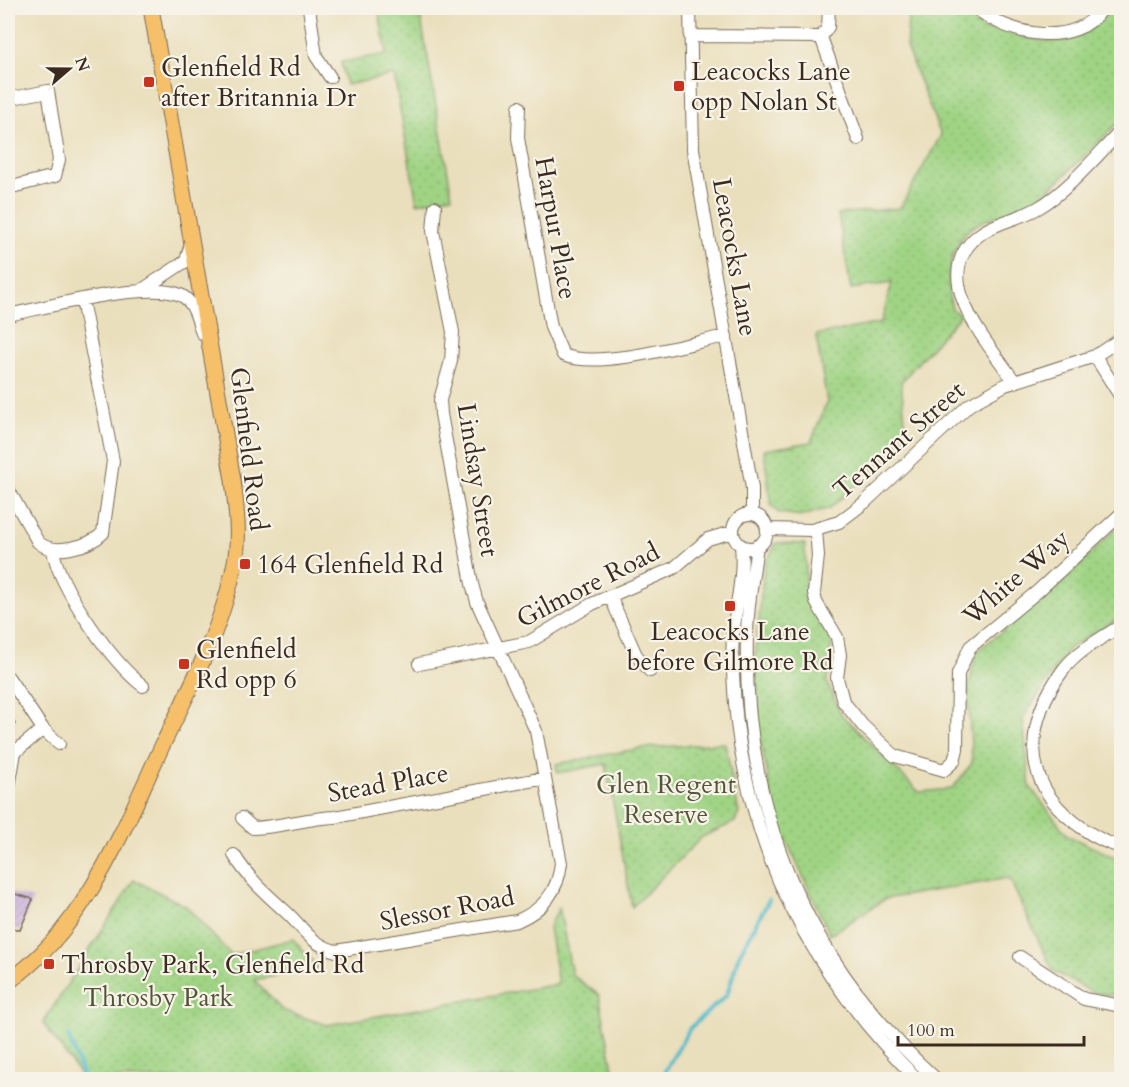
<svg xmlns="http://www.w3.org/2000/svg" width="1129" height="1087" font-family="Cardo,serif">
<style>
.park{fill:url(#park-dots);stroke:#6e7f52;stroke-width:1.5}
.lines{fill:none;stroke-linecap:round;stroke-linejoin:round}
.stream{stroke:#4fbacb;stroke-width:4}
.building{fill:url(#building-hatch)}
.minor-casing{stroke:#786955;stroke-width:14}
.major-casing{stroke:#786955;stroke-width:17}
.minor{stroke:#fff;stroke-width:12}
.major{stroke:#f6c06b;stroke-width:15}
.poi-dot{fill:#c8321e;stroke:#f7f3e8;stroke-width:2}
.labels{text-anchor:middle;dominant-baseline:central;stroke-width:4.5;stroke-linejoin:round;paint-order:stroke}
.poi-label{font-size:26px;fill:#3b2a1e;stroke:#f7f3e8;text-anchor:start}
.street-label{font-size:26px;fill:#3b2a1e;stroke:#f7f3e8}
.park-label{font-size:26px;fill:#545438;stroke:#f7f3e8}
</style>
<defs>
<pattern id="park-dots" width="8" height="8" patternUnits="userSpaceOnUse" patternTransform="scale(1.5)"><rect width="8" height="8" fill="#a0d485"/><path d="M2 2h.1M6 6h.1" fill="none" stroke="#8bb672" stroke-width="1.8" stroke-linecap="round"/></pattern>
<pattern id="building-hatch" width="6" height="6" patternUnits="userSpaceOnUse" patternTransform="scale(1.5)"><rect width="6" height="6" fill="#c6abdb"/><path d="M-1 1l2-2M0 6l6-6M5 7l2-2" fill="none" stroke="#a28bb1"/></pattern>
</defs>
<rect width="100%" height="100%" fill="#f7f3e8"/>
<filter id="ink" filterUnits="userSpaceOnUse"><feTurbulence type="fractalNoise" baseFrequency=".0167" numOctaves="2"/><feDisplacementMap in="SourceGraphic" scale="12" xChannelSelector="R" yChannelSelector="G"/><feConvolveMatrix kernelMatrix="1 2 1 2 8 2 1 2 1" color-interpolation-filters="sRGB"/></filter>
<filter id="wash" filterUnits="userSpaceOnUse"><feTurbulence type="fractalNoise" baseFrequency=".008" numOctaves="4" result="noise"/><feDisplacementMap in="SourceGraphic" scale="24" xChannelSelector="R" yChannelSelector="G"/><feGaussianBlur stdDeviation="1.35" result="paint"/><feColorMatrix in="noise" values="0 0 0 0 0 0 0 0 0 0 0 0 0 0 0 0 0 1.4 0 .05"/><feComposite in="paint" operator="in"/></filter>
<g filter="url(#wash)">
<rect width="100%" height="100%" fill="#eadfbc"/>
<path class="park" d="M378,8H419L452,196L417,203L394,75L346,85L341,62L387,54Z
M909,8H961L975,23L986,31L991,27C1035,43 1080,55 1109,8H1121V120C1093,147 1065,177 1034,202C1018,214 996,214 979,223C949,238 944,281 952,309L960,315L901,382L907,440L830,508L802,516L779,513L771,505L764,450L811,442L827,402L816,335L881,323L892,283L851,289L838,214L900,208L941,135L906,47Z
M1121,523V617L1069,648L1023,718L1030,787L1068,836L1112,856L1121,857V996L1094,993L1053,971L1009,878L885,899L830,935L776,818L759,733L755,657L764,567L776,543L805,544L807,596L832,640L827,682L841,714L919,792L952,789L972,763L968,692L976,652L1057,588Z
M725,743L739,813L735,822L702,837L632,907L606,764L558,773L556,764L642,748Z
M134,880L186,906L231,955L293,939L318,968L254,980L282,1010L327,1025L558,984L549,927L559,907L572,975L599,995L615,1079H83L43,1023Z"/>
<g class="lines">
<path class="stream" d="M68,1035L84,1080
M663,1080L665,1071L690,1028L727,995L739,955L769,900"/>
</g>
<g id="blocks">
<path class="building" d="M10,714L15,724L8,729V715Z
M8,892L33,899L20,930L8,927Z"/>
</g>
</g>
<g filter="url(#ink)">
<use href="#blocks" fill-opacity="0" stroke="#786955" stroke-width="1.5"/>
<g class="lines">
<g class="minor-casing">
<path id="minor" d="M309,8L316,56L330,77
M690,8L693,149L752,488V513
M829,8L828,27L821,37L858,139
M976,8C1009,36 1075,49 1103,8
M690,36L821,37
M8,99L48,91L59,160L55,176L8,188
M519,107L518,138L551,327L563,355C599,370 686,344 726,336
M142,290L186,261L191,243
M8,315C44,308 154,278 184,297C195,305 198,321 202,333
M1095,356L1122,399
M1015,382C987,342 923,273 983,232C1000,221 1021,218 1038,208C1070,189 1096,156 1122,130
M8,489L38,542C53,556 89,547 103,533L113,461L82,300
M733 531a17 17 0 1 1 34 0a17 17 0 1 1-34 0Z
M767,529L812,530L839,522L864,503L969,405L1005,385L1095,356L1122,338
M816,529L818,556L814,593L816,602L837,637L840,655L837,678L843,701L863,726L895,756L944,770L954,761L957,749L958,674L970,647L1038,591L1122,513
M741,546C744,573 737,599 734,627C732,641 732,657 733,672C739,833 804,968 918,1080
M757,546C753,575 748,603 747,632C742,811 804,959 937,1080
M53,550C59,588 112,662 143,686
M610,596L636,655L650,671
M1122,625C1102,638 1077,651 1063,670C1026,721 1020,779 1073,821C1088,833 1103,843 1122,847
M419,664L529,642L592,604L674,568L708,539L732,532
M8,677L43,729L59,744
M9,787L15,752L43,729
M242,818L253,828C281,827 307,818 335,817L545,778
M234,855C248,878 265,893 285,911C303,927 311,945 336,951L517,921C543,910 558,892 561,863L536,731L477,602L472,584L441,414L440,400L451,361L453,332L433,231L435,207
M1020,957L1084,999L1122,1006"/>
</g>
<g class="major-casing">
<path id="major" d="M8,982C86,928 124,827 163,744C191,687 223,625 235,562C240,536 236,507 233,480L151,8"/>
</g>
<use href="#minor" class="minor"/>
<use href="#major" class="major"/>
</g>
</g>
<g class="poi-dot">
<rect x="143" y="76" width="12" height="12" rx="3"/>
<rect x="673" y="80" width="12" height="12" rx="3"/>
<rect x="239" y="558" width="12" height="12" rx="3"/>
<rect x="724" y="600" width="12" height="12" rx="3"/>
<rect x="178" y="658" width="12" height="12" rx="3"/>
<rect x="43" y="958" width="12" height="12" rx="3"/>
</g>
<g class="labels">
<g class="poi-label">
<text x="161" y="67">Glenfield Rd<tspan x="161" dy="30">after Britannia Dr</tspan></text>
<text x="691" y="71">Leacocks Lane<tspan x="691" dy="30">opp Nolan St</tspan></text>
<text x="257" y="564">164 Glenfield Rd</text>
<text x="730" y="631" text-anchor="middle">Leacocks Lane<tspan x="730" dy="30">before Gilmore Rd</tspan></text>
<text x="196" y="649">Glenfield<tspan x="196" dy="30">Rd opp 6</tspan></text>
<text x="61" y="964">Throsby Park, Glenfield Rd</text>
</g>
<g class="street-label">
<text transform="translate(556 228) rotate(80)">Harpur Place</text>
<text transform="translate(735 257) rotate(80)">Leacocks Lane</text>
<text transform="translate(899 440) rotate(-41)">Tennant Street</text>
<text transform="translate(249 449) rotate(83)">Glenfield Road</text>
<text transform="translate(478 480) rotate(81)">Lindsay Street</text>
<text transform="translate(1016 577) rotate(-41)">White Way</text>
<text transform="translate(588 585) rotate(-27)">Gilmore Road</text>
<text transform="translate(388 783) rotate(-10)">Stead Place</text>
<text transform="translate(447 909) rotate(-11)">Slessor Road</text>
</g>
<g class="park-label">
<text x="666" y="784">Glen Regent<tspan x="666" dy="30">Reserve</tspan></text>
<text x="158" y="997">Throsby Park</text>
</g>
</g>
<rect width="1129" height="1087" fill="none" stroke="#f7f3e8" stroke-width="30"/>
<g transform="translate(69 69) rotate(70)" stroke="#f7f3e8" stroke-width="4.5" paint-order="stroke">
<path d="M0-4.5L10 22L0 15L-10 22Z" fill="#3b2a1e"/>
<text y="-9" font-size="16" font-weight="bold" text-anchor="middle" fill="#3b2a1e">N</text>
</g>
<path d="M898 1036v9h186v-9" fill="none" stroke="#3b2a1e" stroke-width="3"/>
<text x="907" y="1036" font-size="18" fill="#3b2a1e" stroke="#f7f3e8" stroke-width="4.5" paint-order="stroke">100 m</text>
</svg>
